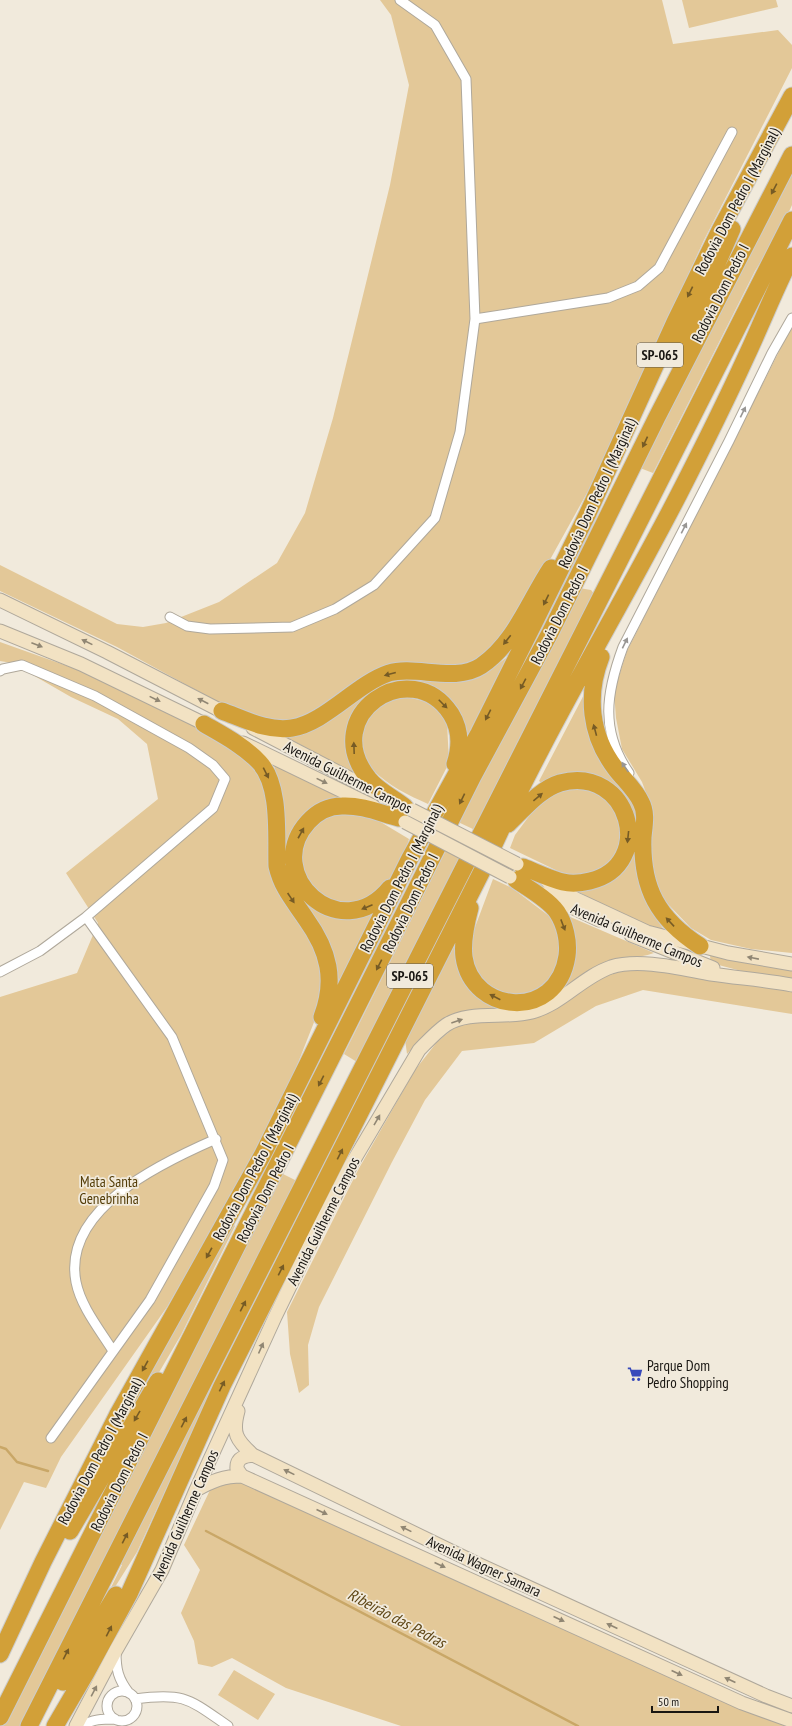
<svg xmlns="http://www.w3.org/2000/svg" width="792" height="1726" font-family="'PT Sans Narrow',sans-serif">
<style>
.green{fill:#e3c898}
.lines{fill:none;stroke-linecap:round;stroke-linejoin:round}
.stream{stroke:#c9a767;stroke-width:2.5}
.street-casing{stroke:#afa89b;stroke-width:11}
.secondary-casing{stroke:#afa89b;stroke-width:15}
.highway-casing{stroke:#cccccb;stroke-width:19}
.street{stroke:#fff;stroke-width:9}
.secondary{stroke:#f2e2c3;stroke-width:13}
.highway{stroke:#d2a038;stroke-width:17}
.secondary-bridge-casing{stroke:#afa89b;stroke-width:15;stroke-linecap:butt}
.secondary-bridge{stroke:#f2e2c3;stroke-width:13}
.oneway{fill:#765b25}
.oneway2{fill:#989694}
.oneway3{fill:#908673}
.labels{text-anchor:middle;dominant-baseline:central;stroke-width:3.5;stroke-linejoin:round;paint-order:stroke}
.shield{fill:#f1eadc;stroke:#5a564f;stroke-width:1}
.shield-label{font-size:14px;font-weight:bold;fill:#191612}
.street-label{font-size:15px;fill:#191612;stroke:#f1eadc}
.park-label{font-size:15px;fill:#543d08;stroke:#f1eadc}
.poi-label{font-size:15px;fill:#191612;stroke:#f1eadc;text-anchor:start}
.water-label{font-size:16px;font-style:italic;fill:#5e4615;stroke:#f1eadc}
</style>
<rect width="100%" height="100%" fill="#f1eadc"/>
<path class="green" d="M380,0H662L673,44L778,30L792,45V68L704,240L593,482L500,650L469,670L398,672L313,720L260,725L117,647L0,591V565L117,624L143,627L166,623L219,602L277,563L305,513L333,418L390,185L409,85L391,15Z
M682,0H776L778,7L689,28Z
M792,167V205L781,229L755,271L653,473L640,468Z
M792,326V953L751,949L711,940L691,928L662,898L654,881L650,857L652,837L649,801L642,782L622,749L616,718L614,692L627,651Z
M579,588L591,590L595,595L475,830L458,822Z
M0,642L112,682L164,704L260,763L274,795L280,894L310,925L331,979L285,1096L232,1195L167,1307L61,1457L46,1488L24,1482L0,1530V997L77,973L98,923L66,873L158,799L147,744L118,719L71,697L12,663L0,661Z
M509,656L465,742L440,696L366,701L349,758L355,774L286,737L288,734L387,681L412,677L435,682H460L486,672Z
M588,687V696L637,802L644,891L654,915L664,930C632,922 602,904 573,889L626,865L621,794L543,784L539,781Z
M407,697L432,703L447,722L449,763L428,804C408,795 389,786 373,770C353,751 359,715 383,701C389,697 401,698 407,697Z
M274,765H281L347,797L293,836L315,907L335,917H356L376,912L339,985L336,962L282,864L283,803Z
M567,787H590L611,799L621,819V842L611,862L595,873L566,875L510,848L515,835L544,796Z
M354,812L379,821L409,839L404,856L391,879L363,904L334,905L311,889L302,869V847L311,829L330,814Z
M446,850L461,859L357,1062L344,1054Z
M474,865L478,868L200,1415L137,1552L98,1614L122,1565L120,1564Z
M493,879L512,888L557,922L565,949L555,978L535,997L507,994L485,983L472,961L471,938Z
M568,916L654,953C637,959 621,957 607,962C581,971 566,995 542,1006C527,1013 509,1012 494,1010C451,1006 434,1026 407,1054L405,1039L454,944C457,957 458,970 466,981C469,985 474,988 478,991C520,1028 576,996 576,943C576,934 570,924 568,916Z
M714,955L792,968V980L749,973L711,963L710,956Z
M671,969L792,989V1014L643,990L596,1006L534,1043L462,1051L425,1100L392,1162L319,1307L308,1345L309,1385L299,1393L290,1354L287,1312L358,1170L415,1070L437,1042L459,1024L571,994L613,971Z
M283,1174L297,1181L20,1726H3Z
M233,1224L235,1226L181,1335L78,1510L124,1415Z
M235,1481L253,1484L787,1726H401L286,1688L232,1658L212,1667L198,1664L194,1641L181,1613L200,1570L184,1545L210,1490Z
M234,1670L275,1694L258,1720L218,1695Z"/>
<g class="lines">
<path class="stream" d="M0,1447L6,1449L17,1462L48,1471
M206,1531L578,1726"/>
<g class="street-casing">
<path id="street" d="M475,319L608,298L638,286L659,268L732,132
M170,617L187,626L210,629L292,627L335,609L374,585L435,518L460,432L475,319L466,79L435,25L400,0
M0,671L3,669L22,665L95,696L189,748L213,765L225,779L213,808L86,917L40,951L0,972
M629,773C600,731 606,693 623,647L729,441L772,353L792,318
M113,1351C100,1330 81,1307 76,1282C62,1209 161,1163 216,1139
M51,1438L150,1300L214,1186L223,1160L172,1037L86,917
M116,1652C116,1669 118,1679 129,1693
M107 1706a15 15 0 1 1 30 0a15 15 0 1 1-30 0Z
M135,1699C184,1692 189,1699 228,1726
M82,1726C92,1719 103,1719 115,1719"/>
</g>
<g class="secondary-casing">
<path id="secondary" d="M0,600L107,652L229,715
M0,631L81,664L211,727
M253,728L378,793
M243,743L373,806
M548,882L576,899L647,932L728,953L792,964
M544,894L599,920
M631,935L713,968
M238,1411C232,1433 236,1440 253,1455L480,1565L766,1696L792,1706
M242,1476L237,1469C236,1458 244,1456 253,1455
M196,1490C212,1481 224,1476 242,1476L742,1703L792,1721
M76,1726L116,1650L162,1570L196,1490L275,1317L311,1243L351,1165L419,1050C428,1041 436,1032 446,1025C468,1010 506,1019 532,1012C562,1004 582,977 611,967C640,958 682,969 711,974C738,978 765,980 792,985"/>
</g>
<g class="highway-casing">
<path id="highway" d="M683,342L732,229
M601,657C586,695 590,735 615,768C623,779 635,789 641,802C647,813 644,826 643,837C641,888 658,919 700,946
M222,711C244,719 268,732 292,728C325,723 356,684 389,673C415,665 455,683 481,666C515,643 529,601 551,568
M204,724C223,735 244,746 259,762C281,785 276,836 277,866C282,888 294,901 306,919C329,951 336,980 322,1017
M405,807C394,798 377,790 369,779C317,715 411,653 451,714C461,730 461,746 455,764
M508,824C523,810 540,789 560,783C630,764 657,865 590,881C582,883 571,884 563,882C550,879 536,872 523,867
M390,888C340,949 261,874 308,822C317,812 328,806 342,806C362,805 380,813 399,818
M470,908C466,923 462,941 464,957C472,1014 557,1022 567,956C569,941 565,924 557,912C549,900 528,888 516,880
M70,1531L158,1381
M0,1654L43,1562L117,1416L262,1156L410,858L479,733L537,617L588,513L675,322L720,230L792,96
M63,1682L116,1595
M0,1717L473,776L550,633L657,417L792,155
M29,1726L792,220
M55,1726L86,1673L129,1594L222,1386L482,871C539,741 614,620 679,494C702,449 725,403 746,357C762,323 775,289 792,256"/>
</g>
<use href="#street" class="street"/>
<use href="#secondary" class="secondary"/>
<use href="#highway" class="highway"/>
<g class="secondary-bridge-casing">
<path id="secondary-bridge" d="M412,810L517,864
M405,822L510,877"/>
</g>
<use href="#secondary-bridge" class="secondary-bridge"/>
</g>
<defs><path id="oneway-solid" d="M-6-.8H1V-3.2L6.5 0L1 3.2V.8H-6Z"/></defs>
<g class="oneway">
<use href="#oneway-solid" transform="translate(774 189) rotate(118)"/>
<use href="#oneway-solid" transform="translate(690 292) rotate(116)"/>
<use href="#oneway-solid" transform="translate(645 442) rotate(115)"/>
<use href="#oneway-solid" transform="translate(546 600) rotate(116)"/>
<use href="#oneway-solid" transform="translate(507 640) rotate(128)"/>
<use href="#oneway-solid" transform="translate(390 674) rotate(165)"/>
<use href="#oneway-solid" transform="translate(523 684) rotate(118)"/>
<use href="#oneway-solid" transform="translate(443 704) rotate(45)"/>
<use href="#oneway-solid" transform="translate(488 715) rotate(117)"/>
<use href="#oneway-solid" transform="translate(595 730) rotate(-105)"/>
<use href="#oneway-solid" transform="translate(354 748) rotate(-92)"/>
<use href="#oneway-solid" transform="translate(266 773) rotate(63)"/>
<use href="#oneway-solid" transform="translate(538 797) rotate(-40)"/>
<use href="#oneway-solid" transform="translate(462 799) rotate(116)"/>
<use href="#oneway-solid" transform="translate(301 833) rotate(-61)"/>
<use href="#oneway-solid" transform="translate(628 837) rotate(96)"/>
<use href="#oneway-solid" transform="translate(291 898) rotate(56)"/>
<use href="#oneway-solid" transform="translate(367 907) rotate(157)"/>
<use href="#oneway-solid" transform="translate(670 922) rotate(-133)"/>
<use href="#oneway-solid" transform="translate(563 925) rotate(69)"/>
<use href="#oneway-solid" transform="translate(379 965) rotate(117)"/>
<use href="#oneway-solid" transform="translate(495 997) rotate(-153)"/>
<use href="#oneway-solid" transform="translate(321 1081) rotate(117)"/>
<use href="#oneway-solid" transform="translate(340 1154) rotate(-63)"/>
<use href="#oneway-solid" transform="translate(209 1253) rotate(119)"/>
<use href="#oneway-solid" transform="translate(281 1270) rotate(-63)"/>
<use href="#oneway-solid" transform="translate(243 1306) rotate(-63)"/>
<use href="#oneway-solid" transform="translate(145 1366) rotate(119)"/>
<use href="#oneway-solid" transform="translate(222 1386) rotate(-64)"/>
<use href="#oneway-solid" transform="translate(137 1416) rotate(120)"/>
<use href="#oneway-solid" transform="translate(184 1422) rotate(-63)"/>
<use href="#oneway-solid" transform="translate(125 1538) rotate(-63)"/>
<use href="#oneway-solid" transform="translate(109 1631) rotate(-63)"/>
<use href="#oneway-solid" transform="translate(66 1654) rotate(-63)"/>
</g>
<g class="oneway2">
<use href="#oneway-solid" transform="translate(743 412) rotate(-64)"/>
<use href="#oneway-solid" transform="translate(684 528) rotate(-63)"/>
<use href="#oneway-solid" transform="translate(625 643) rotate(-64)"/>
<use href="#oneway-solid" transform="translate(625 767) rotate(-124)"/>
</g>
<g class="oneway3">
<use href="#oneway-solid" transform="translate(87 642) rotate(-154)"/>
<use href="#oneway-solid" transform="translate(37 645) rotate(21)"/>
<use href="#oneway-solid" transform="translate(155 699) rotate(26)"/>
<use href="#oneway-solid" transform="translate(203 701) rotate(-153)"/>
<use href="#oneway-solid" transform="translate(322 781) rotate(26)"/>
<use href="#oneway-solid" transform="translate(753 958) rotate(-169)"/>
<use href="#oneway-solid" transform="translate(457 1021) rotate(-19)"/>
<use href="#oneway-solid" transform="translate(377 1120) rotate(-60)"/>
<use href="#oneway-solid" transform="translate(261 1348) rotate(-66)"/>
<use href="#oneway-solid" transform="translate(289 1472) rotate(-154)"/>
<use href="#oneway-solid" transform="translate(322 1512) rotate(24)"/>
<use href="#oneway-solid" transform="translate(406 1529) rotate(-154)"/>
<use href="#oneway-solid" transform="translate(440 1565) rotate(24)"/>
<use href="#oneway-solid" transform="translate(559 1619) rotate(24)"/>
<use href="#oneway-solid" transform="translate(612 1626) rotate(-155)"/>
<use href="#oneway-solid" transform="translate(677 1673) rotate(25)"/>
<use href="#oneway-solid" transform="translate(730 1680) rotate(-155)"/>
<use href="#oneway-solid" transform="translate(94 1691) rotate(-62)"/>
</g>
<defs>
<g id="supermarket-bare" transform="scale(1.2)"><path d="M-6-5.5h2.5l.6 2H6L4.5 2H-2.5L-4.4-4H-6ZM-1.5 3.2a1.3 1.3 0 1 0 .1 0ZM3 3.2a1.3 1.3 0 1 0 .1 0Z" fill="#3749bb" stroke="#f1eadc" stroke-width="2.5" paint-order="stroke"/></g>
</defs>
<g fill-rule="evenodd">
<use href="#supermarket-bare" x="635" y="1374"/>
</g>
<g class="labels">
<g class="shield">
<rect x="637" y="343" width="46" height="24" rx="3"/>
<rect x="387" y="964" width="46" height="24" rx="3"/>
</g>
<g class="shield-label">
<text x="660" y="355">SP-065</text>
<text x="410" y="976">SP-065</text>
</g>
<g class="street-label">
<text transform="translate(737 201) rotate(-62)">Rodovia Dom Pedro I (Marginal)</text>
<text transform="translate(720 293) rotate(-63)">Rodovia Dom Pedro I</text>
<text transform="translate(597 493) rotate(-65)">Rodovia Dom Pedro I (Marginal)</text>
<text transform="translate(559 615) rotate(-63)">Rodovia Dom Pedro I</text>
<text transform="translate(348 777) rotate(27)">Avenida Guilherme Campos</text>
<text transform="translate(401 878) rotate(-63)">Rodovia Dom Pedro I (Marginal)</text>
<text transform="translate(410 903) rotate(-64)">Rodovia Dom Pedro I</text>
<text transform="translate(637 935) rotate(23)">Avenida Guilherme Campos</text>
<text transform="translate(255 1167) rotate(-62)">Rodovia Dom Pedro I (Marginal)</text>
<text transform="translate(265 1193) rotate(-63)">Rodovia Dom Pedro I</text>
<text transform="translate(323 1221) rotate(-63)">Avenida Guilherme Campos</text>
<text transform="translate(100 1451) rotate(-62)">Rodovia Dom Pedro I (Marginal)</text>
<text transform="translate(119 1482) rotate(-63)">Rodovia Dom Pedro I</text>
<text transform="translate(185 1515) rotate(-66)">Avenida Guilherme Campos</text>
<text transform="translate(484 1566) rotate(25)">Avenida Wagner Samara</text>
</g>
<g class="park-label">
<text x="109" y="1181">Mata Santa<tspan x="109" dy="17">Genebrinha</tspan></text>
</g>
<g class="poi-label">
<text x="647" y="1365">Parque Dom<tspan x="647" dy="17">Pedro Shopping</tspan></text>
</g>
<g class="water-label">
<text transform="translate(397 1618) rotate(28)">Ribeirão das Pedras</text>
</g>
</g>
<path d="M652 1706v6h66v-6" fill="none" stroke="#191612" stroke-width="2"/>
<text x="658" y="1706" font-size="12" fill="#191612" stroke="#f1eadc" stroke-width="3" paint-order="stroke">50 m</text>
</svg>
